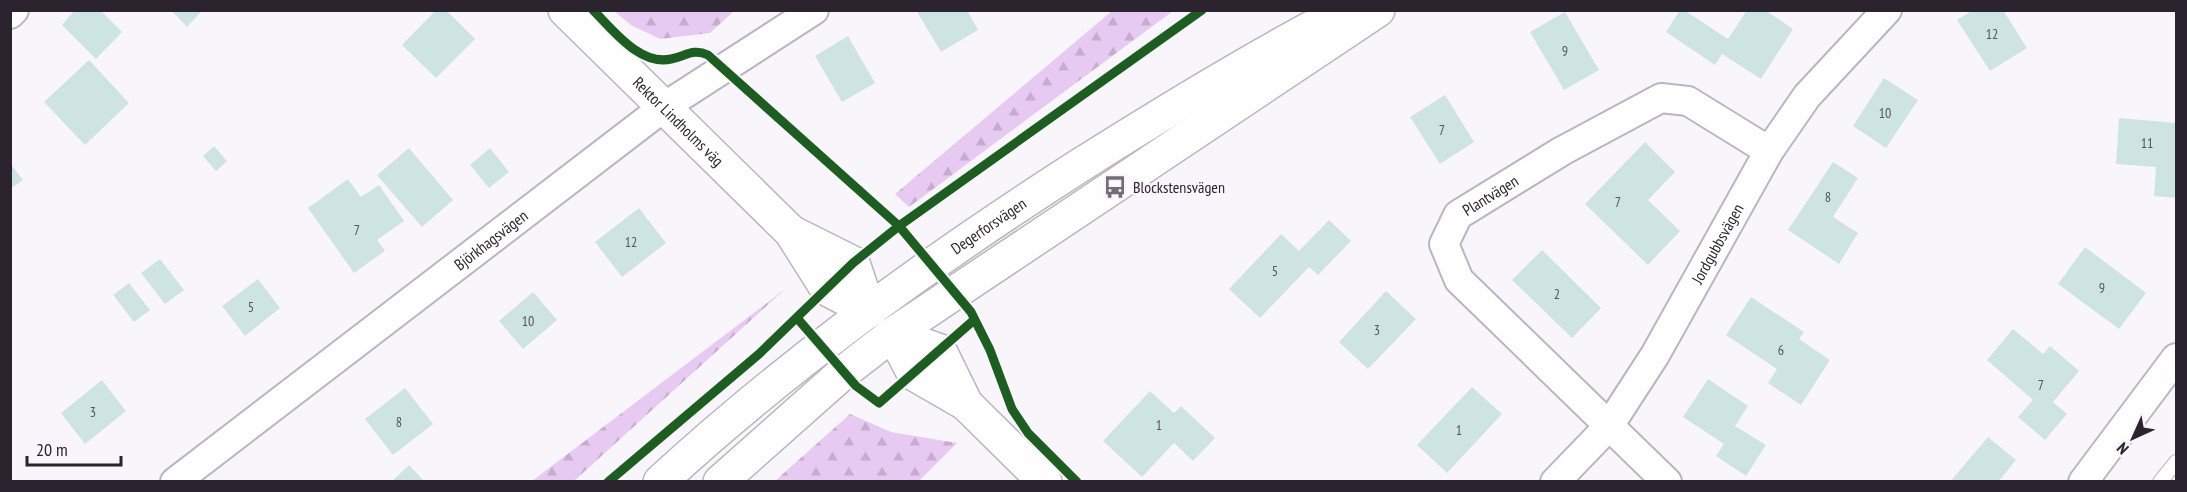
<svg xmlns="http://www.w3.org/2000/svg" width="2187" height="492" font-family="'PT Sans Narrow',sans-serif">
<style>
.forest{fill:url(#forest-firs)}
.building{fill:#cee4e3}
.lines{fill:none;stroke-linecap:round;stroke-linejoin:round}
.service-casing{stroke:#bbb6be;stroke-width:16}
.minor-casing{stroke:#bbb6be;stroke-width:32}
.tertiary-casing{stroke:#bbb6be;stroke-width:36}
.secondary-casing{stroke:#bbb6be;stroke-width:36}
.service{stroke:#fefefe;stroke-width:14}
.minor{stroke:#fefefe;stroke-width:28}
.tertiary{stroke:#fefefe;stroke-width:33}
.secondary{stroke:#fefefe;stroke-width:33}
.cycleway-casing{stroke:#faf5fc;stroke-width:13}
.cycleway{stroke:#1b5e20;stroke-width:9}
.labels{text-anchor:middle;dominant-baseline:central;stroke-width:4.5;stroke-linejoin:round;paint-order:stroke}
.number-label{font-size:14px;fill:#54535b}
.street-label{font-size:16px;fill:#2b232e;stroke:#faf5fc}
.poi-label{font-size:16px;fill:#2b232e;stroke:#faf5fc;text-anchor:start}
</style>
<defs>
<pattern id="forest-firs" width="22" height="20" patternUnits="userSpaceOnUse" patternTransform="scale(1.5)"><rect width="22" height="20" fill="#e7caf2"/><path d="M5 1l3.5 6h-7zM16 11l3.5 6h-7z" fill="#c6add0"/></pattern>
</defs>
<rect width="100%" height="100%" fill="#f9f6fb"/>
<path class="forest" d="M614,11H734L710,33L660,39L631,25Z
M1112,11H1173L909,207L895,194Z
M784,290L574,481H532Z
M850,414L891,432L957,443L919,481H775Z"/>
<path class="building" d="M75,10H100L122,32L96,59L62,25Z
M171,10H203L187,27Z
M436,10H446L475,39L436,78L402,45Z
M916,10H967L978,30L941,52Z
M1680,10H1684L1728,39L1747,10H1765L1793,29L1761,79L1722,54L1715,65L1666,32Z
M1973,10H2003L2027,48L1990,71L1957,20Z
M1565,12L1599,70L1564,90L1530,32Z
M848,36L875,83L842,102L815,56Z
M89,60L129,103L85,145L44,102Z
M1884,78L1918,100L1886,148L1853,126Z
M1445,95L1474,142L1440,164L1410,117Z
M2119,118L2176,123V198L2154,196L2156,167L2116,164Z
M1645,142L1675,172L1648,200L1680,231L1648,265L1585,204Z
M214,146L227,161L216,171L203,156Z
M409,148L453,200L422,227L377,175Z
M490,148L509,172L489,188L470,165Z
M1833,162L1858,178L1833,217L1858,233L1839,264L1788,230Z
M10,163L23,180L10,189Z
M348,179L361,197L379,185L404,221L377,240L385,251L354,273L308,208Z
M639,208L666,243L622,277L595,242Z
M1329,220L1351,241L1318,275L1309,267L1260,318L1229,289L1281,234L1299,251Z
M2085,247L2146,293L2119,329L2058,284Z
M1542,250L1601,308L1572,338L1512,280Z
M160,259L184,290L165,304L141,273Z
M258,279L280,308L245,336L222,306Z
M129,283L150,310L134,322L113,295Z
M1386,291L1416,319L1368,369L1339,342Z
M533,292L557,320L523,349L499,321Z
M1751,297L1804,332L1799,339L1830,360L1801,405L1768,383L1777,369L1726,335Z
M2013,329L2043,354L2050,346L2079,371L2053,402L2067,414L2045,440L2018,417L2033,400L1987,360Z
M1708,379L1748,406L1735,426L1766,445L1746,476L1716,456L1724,444L1683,417Z
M102,380L126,411L85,444L61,413Z
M1472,387L1502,414L1447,473L1417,445Z
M405,388L433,424L393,455L365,419Z
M1150,391L1174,413L1181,406L1215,438L1193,461L1174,443L1142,477L1103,441Z
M1988,437L2016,460L1998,482H1950Z
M409,465L425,482H391Z"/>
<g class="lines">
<g class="service-casing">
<path id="service" d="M2160,482L2176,462"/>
</g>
<g class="minor-casing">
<g id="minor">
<path d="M10,14L14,10"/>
<path id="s1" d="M175,482L664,107L814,10"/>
<path id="s2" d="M1555,482L1609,426L1655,355L1769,151L1807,96L1887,10"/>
<path id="s3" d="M1667,482L1459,280L1444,244L1458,215L1562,151L1661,98L1688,101L1769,151"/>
<path d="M2083,482L2176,358"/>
</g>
</g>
<g class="tertiary-casing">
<g id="tertiary">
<path id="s4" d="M565,10L791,232L827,289L869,311"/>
<path d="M791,232L853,263L869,311"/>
<path d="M893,334L914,374L966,404L1045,482"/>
<path d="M893,334L940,351L966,404"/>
</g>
</g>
<g class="secondary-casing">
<g id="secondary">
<path id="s5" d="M660,482C789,363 932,260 1079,166C1166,111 1254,57 1345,10"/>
<path d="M720,482L844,372L893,334L1378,10"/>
</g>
</g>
<use href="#service" class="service"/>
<use href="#minor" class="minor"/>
<use href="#tertiary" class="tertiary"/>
<use href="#secondary" class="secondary"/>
<g class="cycleway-casing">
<path id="cycleway" d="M593,10C613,30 640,66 671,59C686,56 693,48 708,55L899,226L971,312L990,350L1012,409L1028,433L1077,482
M797,318L856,386L879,403L974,320
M608,482L759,354L853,263L899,226L1202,10"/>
</g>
<use href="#cycleway" class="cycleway"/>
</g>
<defs>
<g id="bus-bare" transform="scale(1.8)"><path d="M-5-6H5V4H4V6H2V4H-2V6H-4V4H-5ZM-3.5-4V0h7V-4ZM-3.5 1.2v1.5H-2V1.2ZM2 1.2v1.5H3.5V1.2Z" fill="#736d76" stroke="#faf5fc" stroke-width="2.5" paint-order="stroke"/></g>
</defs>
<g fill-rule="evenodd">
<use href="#bus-bare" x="1115" y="187"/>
</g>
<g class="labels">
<g class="number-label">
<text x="1992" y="34">12</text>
<text x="1565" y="51">9</text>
<text x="1885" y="113">10</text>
<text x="1442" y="130">7</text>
<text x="2147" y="143">11</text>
<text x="1828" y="197">8</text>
<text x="1618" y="202">7</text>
<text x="357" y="230">7</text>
<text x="631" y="242">12</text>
<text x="1275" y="271">5</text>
<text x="2102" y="288">9</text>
<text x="1557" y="294">2</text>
<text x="251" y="307">5</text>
<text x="528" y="321">10</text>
<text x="1377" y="330">3</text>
<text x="1781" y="350">6</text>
<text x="2041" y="385">7</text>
<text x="93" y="412">3</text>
<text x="399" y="422">8</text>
<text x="1159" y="425">1</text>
<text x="1459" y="430">1</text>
</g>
<g class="street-label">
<text stroke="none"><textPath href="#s4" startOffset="159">Rektor Lindholms väg</textPath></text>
<text stroke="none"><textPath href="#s3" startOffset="399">Plantvägen</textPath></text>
<text stroke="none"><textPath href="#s5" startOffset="417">Degerforsvägen</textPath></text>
<text stroke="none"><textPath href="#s1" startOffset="398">Björkhagsvägen</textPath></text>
<text stroke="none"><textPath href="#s2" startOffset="290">Jordgubbsvägen</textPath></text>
</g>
<g class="poi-label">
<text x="1133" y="187">Blockstensvägen</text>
</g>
</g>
<rect width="2187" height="492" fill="none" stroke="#2b232e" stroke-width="24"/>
<g transform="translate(2133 438) rotate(225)" stroke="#faf5fc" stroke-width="4.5" paint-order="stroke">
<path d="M0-4.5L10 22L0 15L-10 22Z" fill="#2b232e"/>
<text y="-9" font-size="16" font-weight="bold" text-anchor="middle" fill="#2b232e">N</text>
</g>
<path d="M27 456v9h94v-9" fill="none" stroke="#2b232e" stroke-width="3"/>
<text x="36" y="456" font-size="18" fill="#2b232e" stroke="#faf5fc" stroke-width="4.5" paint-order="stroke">20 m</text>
</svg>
